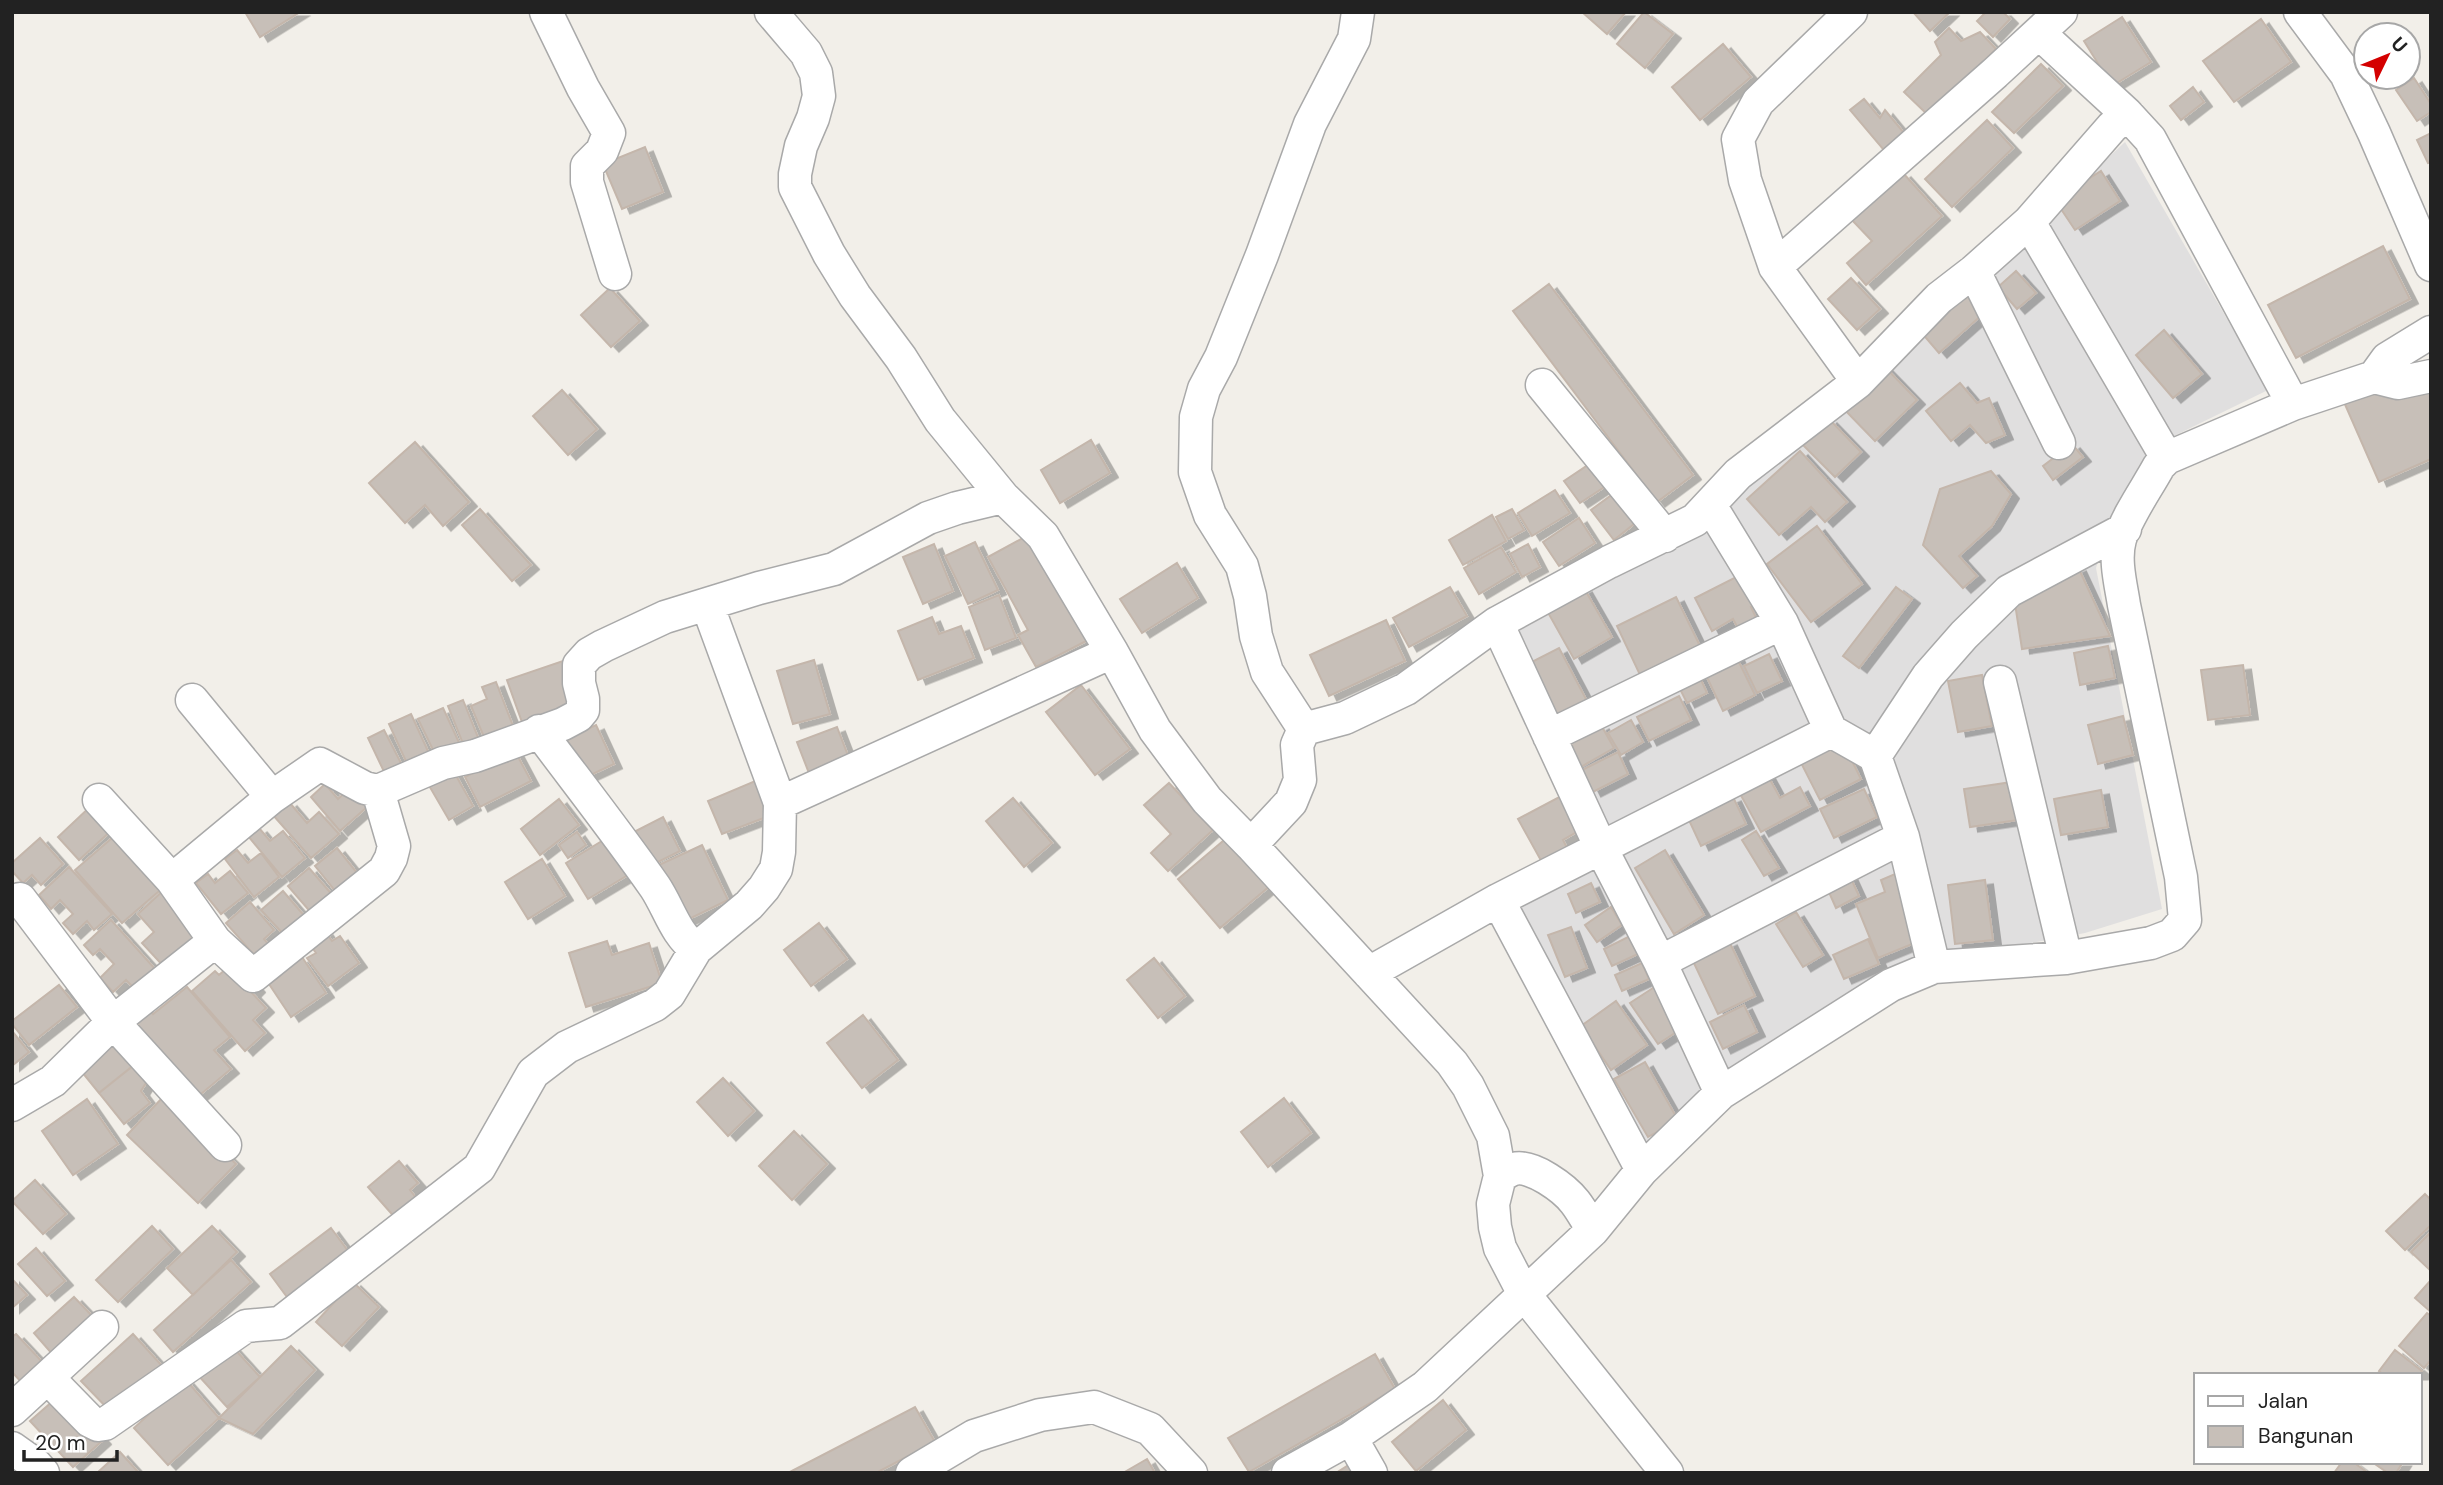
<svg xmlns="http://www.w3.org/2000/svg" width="2443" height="1485" font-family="'DM Sans',sans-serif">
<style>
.residential{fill:#e0dfdf}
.building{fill:#c7bfb8;stroke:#c4b6ab;stroke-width:2;filter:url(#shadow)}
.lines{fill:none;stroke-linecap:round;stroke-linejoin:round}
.street-casing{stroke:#a9a9a9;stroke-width:35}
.street{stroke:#fff;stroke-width:32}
</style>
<defs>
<filter id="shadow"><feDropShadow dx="8" dy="4.5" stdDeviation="0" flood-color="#0004"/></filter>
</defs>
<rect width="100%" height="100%" fill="#f2efe9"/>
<path class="residential" d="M2125,142L2268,390L2176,435L2140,464L2113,515L2096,568L2162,909L2085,933L1940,960L1645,1153L1510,907L1597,859L1505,625L1706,520L2004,256Z"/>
<path class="building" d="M245,12H300L260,37Z
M1582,12H1626L1607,34Z
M1644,12L1673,34L1645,68L1617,44Z
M1913,12H1950L1930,31Z
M1986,12H2003L2010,19L1993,37L1977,21Z
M2122,17L2151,62L2112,86L2084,41Z
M2261,19L2291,62L2234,102L2203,61Z
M1949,28L1961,41L1980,32L1996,49L1929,116L1904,92L1941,55L1935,42Z
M1723,44L1751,77L1700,120L1672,87Z
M2041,64L2063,86L2014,133L1992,112Z
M2414,78L2431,104V112L2417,121L2396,90Z
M2193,87L2204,102L2181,120L2170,106Z
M1864,99L1880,118L1885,110L1909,139L1888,155L1850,110Z
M1987,120L2013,148L1952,207L1925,179Z
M2431,133V162L2428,163L2417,140Z
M645,147L663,192L622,209L603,164Z
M2101,171L2120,201L2075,230L2055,200Z
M1903,173L1942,216L1866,285L1847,263L1872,241L1851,219Z
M2383,246L2410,299L2296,358L2268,305Z
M2016,271L2036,293L2017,309L1998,287Z
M1851,278L1880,309L1857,330L1828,299Z
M1549,284L1693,475L1657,502L1513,311Z
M610,288L640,321L611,347L581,315Z
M1966,293L1983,314L1939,353L1921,332Z
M2164,330L2202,374L2173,398L2136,355Z
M1882,364L1917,400L1875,441L1840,405Z
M2431,379V459L2379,482L2340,393Z
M1960,383L1977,403L1989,398L2005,435L1986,443L1970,425L1951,441L1926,411Z
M562,390L597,429L568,455L533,416Z
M1829,419L1861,452L1835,477L1803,445Z
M1091,440L1110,473L1060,503L1041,470Z
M415,442L469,502L443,526L425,505L405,523L369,483Z
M2072,444L2083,457L2053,480L2043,466Z
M1800,451L1847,502L1825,522L1811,507L1779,535L1747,499Z
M1594,461L1609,484L1580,503L1564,481Z
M1991,471L2011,494L1992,526L1959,556L1977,576L1963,588L1923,545L1940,489Z
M1555,490L1570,513L1532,536L1518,513Z
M1617,491L1639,520L1614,540L1591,510Z
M480,509L531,565L512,581L462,525Z
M1512,509L1524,530L1508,539L1496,517Z
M1492,515L1506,541L1463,565L1449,540Z
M1579,518L1595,543L1559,566L1543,542Z
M1817,526L1862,584L1811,622L1767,564Z
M1034,532L1092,638L1036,667L1018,635L1028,630L988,557Z
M975,542L998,590L968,604L945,556Z
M934,544L953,591L923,604L903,557Z
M1528,544L1540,567L1522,577L1510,554Z
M1501,547L1516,572L1479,594L1464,568Z
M1177,563L1198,598L1142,633L1120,599Z
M2078,567L2110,636L2022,649L2014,597Z
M1746,572L1761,602L1751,607L1758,622L1740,632L1733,619L1712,631L1695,598Z
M1450,587L1467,616L1409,647L1393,618Z
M1896,587L1912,599L1859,668L1843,656Z
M1584,588L1612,637L1574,659L1546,609Z
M999,595L1016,638L985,650L969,607Z
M1676,597L1701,648L1641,677L1617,626Z
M932,617L939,634L961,626L974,658L918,680L898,631Z
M1386,620L1405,661L1329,696L1310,655Z
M2108,646L2115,678L2080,685L2074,653Z
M1559,648L1587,701L1552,719L1524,666Z
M1769,654L1782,681L1757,693L1744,666Z
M1736,656L1755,695L1723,711L1704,671Z
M814,660L830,714L793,724L777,671Z
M563,661L579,706L523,725L507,680Z
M2243,665L2250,715L2208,720L2201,670Z
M1698,673L1707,693L1687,703L1677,683Z
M1982,675L1992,726L1958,732L1948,681Z
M496,682L513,726L484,737L471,706L487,699L482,687Z
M1081,685L1130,749L1095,775L1046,712Z
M1679,696L1691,720L1649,741L1637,717Z
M463,700L479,740L464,746L448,706Z
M443,708L462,749L438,760L418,719Z
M411,714L432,760L410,770L389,724Z
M2123,716L2133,755L2098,764L2088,725Z
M1631,720L1643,742L1621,755L1608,733Z
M596,725L614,764L582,779L564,740Z
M1601,725L1614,748L1579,768L1566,744Z
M837,727L852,766L812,781L797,742Z
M384,730L405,771L388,780L368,738Z
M1840,737L1861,779L1820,800L1799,759Z
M515,751L531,781L480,807L465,777Z
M1618,752L1628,774L1593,792L1582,770Z
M449,763L473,806L449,820L424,777Z
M1767,774L1780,798L1800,787L1810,806L1761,832L1738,790Z
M760,779L774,814L722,834L708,801Z
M2012,782L2018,820L1970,827L1964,789Z
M1169,783L1213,830L1168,871L1151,853L1171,834L1144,805Z
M325,784L338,799L351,787L367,807L340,831L311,797Z
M1864,789L1877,817L1834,838L1820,809Z
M2101,790L2108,827L2061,835L2054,799Z
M1563,795L1582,829L1563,840L1569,852L1544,866L1518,819Z
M1733,797L1746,824L1701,846L1688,818Z
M1013,798L1052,843L1024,867L986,821Z
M559,799L579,825L540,855L521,829Z
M289,802L307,823L319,812L339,834L311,858L273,815Z
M91,806L113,829L79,860L58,837Z
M663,817L680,851L650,866L632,833Z
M259,828L270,841L283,831L305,858L282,877L248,836Z
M1756,831L1779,868L1764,876L1742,840Z
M119,832L165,886L122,923L75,870Z
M577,832L586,845L568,858L559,845Z
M1229,836L1271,885L1220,928L1178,879Z
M40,838L63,864L41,885L32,875L23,883L12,871V863Z
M605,839L628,875L588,899L566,863Z
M702,845L728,900L685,921L659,865Z
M337,848L362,879L340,897L315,866Z
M237,850L248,863L261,853L279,877L254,897L225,859Z
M1665,850L1704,915L1674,934L1635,868Z
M542,859L565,896L528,919L505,882Z
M69,867L112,914L94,930L87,921L73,934L63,923L73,914L60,900L51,909L39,895Z
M309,868L335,898L314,916L288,886Z
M1847,870L1859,896L1836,908L1824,881Z
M230,871L248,893L221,914L196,883L208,874L215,883Z
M1895,874L1922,940L1878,958L1856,904L1885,892L1881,880Z
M1985,880L1993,940L1955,944L1948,885Z
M1591,883L1600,902L1576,913L1568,894Z
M167,887L201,940L168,971L142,943L154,932L138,914Z
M283,891L307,919L286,937L261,910Z
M250,902L274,930L264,939L270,946L256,957L226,923Z
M1611,907L1622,925L1597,942L1585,925Z
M1796,912L1823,955L1803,967L1776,924Z
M111,920L156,970L135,989L126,980L113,992L100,978L114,964L100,949L93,955L84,945Z
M819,923L847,959L811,986L784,950Z
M1571,927L1587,968L1565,977L1548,935Z
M325,931L332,941L340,936L359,963L328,986L307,958L316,953L309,943Z
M1630,936L1638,954L1612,966L1604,949Z
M1868,939L1879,964L1844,979L1833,955Z
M607,941L612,955L649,943L662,983L586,1007L569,953Z
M1729,941L1755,996L1718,1014L1692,959Z
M302,957L326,993L291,1017L269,984L280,976L274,968L290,965Z
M1154,958L1185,996L1158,1018L1127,980Z
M234,962L257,988L252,993L266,1008L253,1020L265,1033L245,1051L192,991L215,971L219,975Z
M1642,963L1649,979L1622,991L1615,975Z
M59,985L77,1007L29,1045L12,1024V1021Z
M1656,986L1684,1027L1658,1044L1630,1003Z
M187,987L230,1037L214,1050L231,1069L195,1099L124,1029L148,1008L153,1014Z
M1616,1001L1647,1045L1611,1070L1581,1026Z
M1744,1005L1757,1032L1723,1049L1710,1022Z
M863,1015L898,1060L862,1088L827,1043Z
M12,1031L29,1052L12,1066Z
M119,1036L139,1061L99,1093L82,1072Z
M139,1061L151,1075L141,1091L150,1103L124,1124L99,1093Z
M1645,1062L1678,1120L1648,1137L1614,1079Z
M723,1078L754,1111L728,1136L697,1102Z
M165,1095L236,1164L198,1203L127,1135Z
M1284,1098L1311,1133L1268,1167L1241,1132Z
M87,1099L118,1144L73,1175L42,1131Z
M794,1131L827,1164L792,1200L759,1166Z
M399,1161L418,1183L410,1190L420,1203L398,1221L368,1187Z
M35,1180L66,1214L43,1234L12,1201Z
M2425,1194L2431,1200V1225L2405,1250L2386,1231Z
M152,1226L173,1249L118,1302L96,1280Z
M212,1226L237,1252L193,1295L167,1268Z
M331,1228L351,1255L290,1301L270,1274Z
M2431,1232V1271L2411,1252Z
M36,1248L65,1281L47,1296L18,1264Z
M231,1260L251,1282L173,1352L154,1330Z
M12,1279L27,1295L12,1308Z
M2431,1280V1312L2415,1298Z
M353,1282L379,1307L342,1346L316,1322Z
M74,1297L95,1319L54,1356L34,1333Z
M2427,1313L2431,1316V1360L2424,1368L2399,1346Z
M16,1334L46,1366L25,1386L12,1372V1337Z
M133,1334L163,1367L112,1413L81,1381Z
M230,1344L260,1377L227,1407L197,1374Z
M291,1346L315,1370L253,1434L219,1418Z
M2395,1350L2422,1371L2420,1375H2384L2379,1371Z
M1375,1354L1395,1389L1249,1472L1228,1438Z
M186,1380L219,1418L168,1465L134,1428Z
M61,1394L103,1440L73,1467L30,1421Z
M1443,1400L1466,1430L1416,1471L1392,1442Z
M915,1407L935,1442L876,1473H788Z
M120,1452L139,1473H97Z
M1147,1459L1155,1473H1123Z
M1355,1461L1362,1473H1336Z
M2342,1462H2353L2368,1473H2334Z
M2372,1462H2403L2396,1473H2388Z"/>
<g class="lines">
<g class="street-casing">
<path id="street" d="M546,12L583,88L609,133L602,151L587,166V182L615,274
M771,12L806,53L816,73L819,96L813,118L801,146L795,174V187L829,254L855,296L901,358L940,420L1003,497L1043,536L1112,652L1155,730L1207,800L1251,845
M1851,12L1758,102L1738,139L1745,180L1775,267L1858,382
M2300,12L2346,74L2374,133L2431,265
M2039,33L2127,114
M2029,222L2167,458
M1775,267L1995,73L2061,12
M1974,271L2059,443
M2374,377L2387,359L2431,332
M1542,385L1665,536
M1497,623L1609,562L1695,520L1738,474L1858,382L1939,298L1974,271L2029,222L2112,127L2127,114L2150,139L2293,404
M2000,682L2066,958
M192,700L272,797
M1304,729L1297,745L1300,780L1291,802L1251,845L1452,1063L1468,1086L1493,1136L1500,1176L1493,1204L1495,1227L1500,1248L1524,1294L1667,1473
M1304,729L1267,672L1256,636L1250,596L1242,566L1210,515L1195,472L1196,417L1204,389L1221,357L1262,255L1310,124L1354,39L1358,12
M1304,729L1345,718L1406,689L1497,623L1601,848L1660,962L1721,1093
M539,731C578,783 618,834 655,887C669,908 675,934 696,949
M1831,731L1875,756L1903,837L1934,967
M1549,736L1782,623
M1875,756L1928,676L1964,635L2009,591L2125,529
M99,800L172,880
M780,803L1112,652
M20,899L113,1022L225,1145
M1498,900L1642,1170
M215,941L253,976L384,871L391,858L394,846L378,791
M1660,962L1903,837
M1369,973L1498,900L1831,731L1782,623L1710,505
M12,1105L53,1081L113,1022L215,941L172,880L272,797L320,764L365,788L378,791L443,763L475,756L563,724L578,716L583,710V699L579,683V665L589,654L603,646L665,617L759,588L834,569L928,518L957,508L1003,497
M1500,1176C1504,1174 1510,1170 1514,1169C1532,1164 1565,1189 1575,1202C1582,1211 1587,1221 1593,1230L1642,1170L1721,1093L1891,985L1934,967L2066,958L2151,943L2172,935L2185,920L2181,877L2124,605C2121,585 2114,560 2120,539C2127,516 2147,488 2159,466L2167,458L2293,404L2374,377L2398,383L2431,376
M48,1378L90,1421L98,1425L105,1424L246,1326L280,1323L479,1168L533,1073L567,1047L655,1005L669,994L696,949L749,905L764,888L776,869L779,852L780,803L707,604
M12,1410L102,1327
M1351,1438L1371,1473
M12,1448L36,1465L43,1473
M912,1473L974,1436L1040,1415L1094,1407L1150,1429L1191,1473
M1288,1473L1351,1438L1425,1387L1593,1230"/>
</g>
<use href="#street" class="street"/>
</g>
<rect width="2443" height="1485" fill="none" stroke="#222222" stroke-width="28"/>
<rect x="2194" y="1373" width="228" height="91" fill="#ffffff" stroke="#a7a7a7" stroke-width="2"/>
<rect x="2208" y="1396" width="35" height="10" fill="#ffffff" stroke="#a7a7a7" stroke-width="2"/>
<text x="2258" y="1408" font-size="21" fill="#222222">Jalan</text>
<rect x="2208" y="1426" width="35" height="21" fill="#c7bfb8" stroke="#a7a7a7" stroke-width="2"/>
<text x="2258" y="1443" font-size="21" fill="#222222">Bangunan</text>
<g transform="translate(2387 56) rotate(47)"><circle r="33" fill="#ffffff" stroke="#a7a7a7" stroke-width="2"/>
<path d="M0-5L12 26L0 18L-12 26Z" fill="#d40000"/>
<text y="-10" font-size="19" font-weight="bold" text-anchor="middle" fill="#222222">U</text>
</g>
<path d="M24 1450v10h93v-10" fill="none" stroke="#222222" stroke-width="3.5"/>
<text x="35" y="1450" font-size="21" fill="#222222" stroke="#ffffff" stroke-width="5" paint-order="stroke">20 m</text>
</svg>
